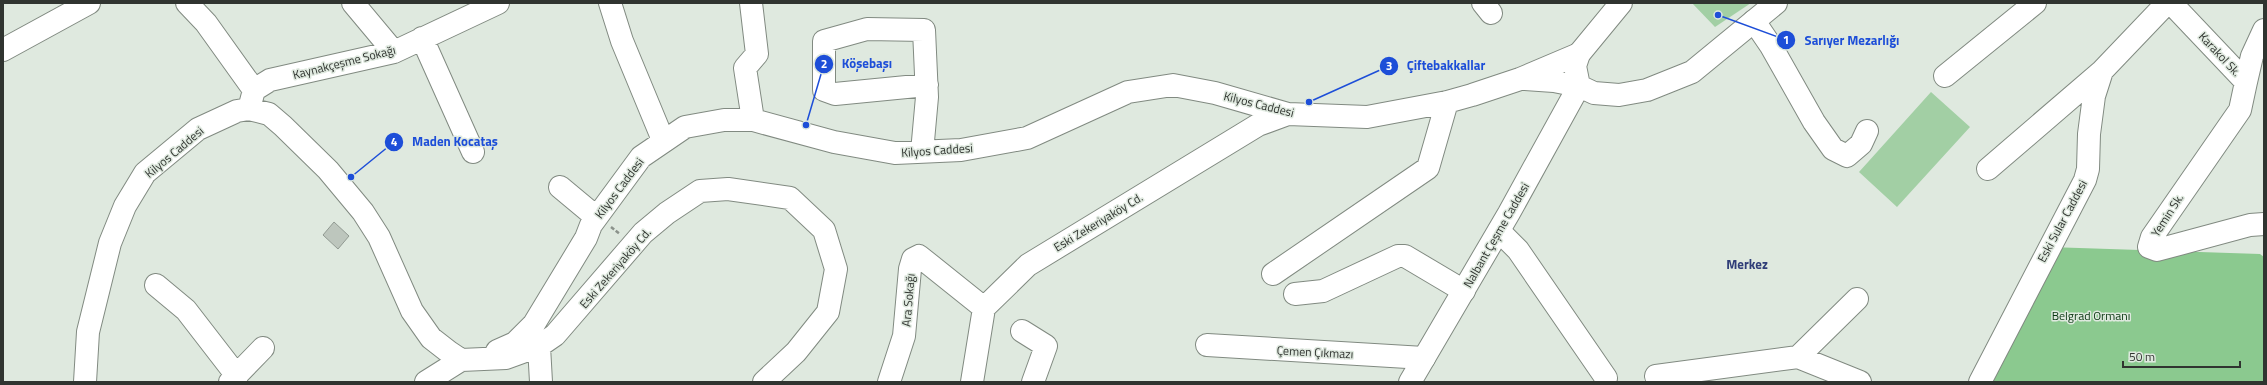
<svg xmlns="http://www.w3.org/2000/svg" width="2267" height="385" font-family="'Titillium Web',sans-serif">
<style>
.green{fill:#a2cfa4}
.forest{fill:#8bc98f}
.building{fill:#bdc6bd;stroke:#919a92}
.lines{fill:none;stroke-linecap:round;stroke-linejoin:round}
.minor-casing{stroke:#818a81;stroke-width:24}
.major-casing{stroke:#818a81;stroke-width:24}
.path{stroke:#8b928b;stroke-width:2.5;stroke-dasharray:4 2;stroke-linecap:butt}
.minor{stroke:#fff;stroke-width:22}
.major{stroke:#fff;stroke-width:22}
.labels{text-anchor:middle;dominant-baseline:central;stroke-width:3;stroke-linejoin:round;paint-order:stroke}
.street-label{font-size:12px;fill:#303430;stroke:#dfe9df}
.park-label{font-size:12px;fill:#083610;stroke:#dfe9df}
.neighbourhood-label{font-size:13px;font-weight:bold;fill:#303e78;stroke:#dfe9df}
.leader{fill:none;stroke:#1d4ed8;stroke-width:1.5}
.callout-dot{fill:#1d4ed8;stroke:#dfe9df;stroke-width:1.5}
.mark-label{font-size:12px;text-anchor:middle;font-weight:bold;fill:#fff}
.callout-label{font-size:13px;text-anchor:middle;font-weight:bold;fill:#1d4ed8;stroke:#dfe9df;stroke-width:3;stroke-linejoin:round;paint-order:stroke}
</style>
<rect width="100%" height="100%" fill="#dfe9df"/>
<path class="green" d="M1692,3H1751L1715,27Z
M1931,92L1970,127L1897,207L1859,172Z"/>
<path class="forest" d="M2049,247L2260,254L2264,257V382H1984Z"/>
<path class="building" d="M334,222L349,236L338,249L323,235Z"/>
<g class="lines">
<g class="minor-casing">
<path id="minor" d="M187,3L206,23L254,90
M353,3L394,52
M610,3L622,41L663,140
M751,3L757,54L745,68L753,120
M1483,3L1491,13
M2171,3L2246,82L2252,56L2264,30
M1754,21L1771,46L1814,122L1833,149L1847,156L1861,144L1867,131
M422,38L473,152
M3,50L89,3
M1945,76L2035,3
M1525,79L1554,81L1579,86
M2246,82L2240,110L2152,237L2149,247L2157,250L2250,225L2264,224
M249,109L254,90L270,80L394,52L498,3
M922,152L927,97L924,30L867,29L824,41V90L835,94L927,85
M1988,169L2102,71
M560,187L596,217
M1499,231L1518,250L1606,378
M1273,274L1428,168L1447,102
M156,285L186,310L237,376
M1295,294L1323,291L1398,256H1405L1464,291
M1022,331L1046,346L1033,382
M1207,345L1424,358
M539,346L541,382
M497,351L515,343L534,324L586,238L591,225L641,157L685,127L724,120H753L834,142L895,153L961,150L1027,138L1128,92L1173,85L1215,93L1288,114L1367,117L1447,102L1472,95L1520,79L1579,54
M1798,357L1857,299
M1656,376L1798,357L1860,382
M85,382L88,332L110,243L125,206L145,173L198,129L237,111L249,109L269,114L283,126L328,170L363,212L379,237L412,311L431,338L449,352L461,360L506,358L539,346L555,335L643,233L667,213L700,191L728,189L790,198L824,230L836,269L828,312L796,352L764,382
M230,382L263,348
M426,382L461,360
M889,382L904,336L910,269L913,259L919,256L984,308
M972,382L984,308L1028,265L1258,125L1288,114
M1980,382L2085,180L2088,169L2089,134L2094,96L2102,71L2167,3"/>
</g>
<g class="major-casing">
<path id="major" d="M1579,86L1594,93L1619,95L1647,90L1692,72L1776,3
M1579,86L1575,66L1579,54L1621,3
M1410,382L1509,213L1579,86"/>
</g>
<path class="path" d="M611,227L620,234"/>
<use href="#minor" class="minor"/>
<use href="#major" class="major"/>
</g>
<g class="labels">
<g class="street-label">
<text transform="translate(2220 54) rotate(47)">Karakol Sk.</text>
<text transform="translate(344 62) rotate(-14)">Kaynakçeşme Sokağı</text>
<text transform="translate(1259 104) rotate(14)">Kilyos Caddesi</text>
<text transform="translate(937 150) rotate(-4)">Kilyos Caddesi</text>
<text transform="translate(174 152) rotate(-40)">Kilyos Caddesi</text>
<text transform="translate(619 188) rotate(-53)">Kilyos Caddesi</text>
<text transform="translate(2167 215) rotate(-57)">Yemin Sk.</text>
<text transform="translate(2062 221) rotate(-62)">Eski Sular Caddesi</text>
<text transform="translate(1098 222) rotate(-31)">Eski Zekeriyaköy Cd.</text>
<text transform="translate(1496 235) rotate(-60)">Nalbant Çeşme Caddesi</text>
<text transform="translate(615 268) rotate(-49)">Eski Zekeriyaköy Cd.</text>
<text transform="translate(908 300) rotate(-85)">Ara Sokağı</text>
<text transform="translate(1315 352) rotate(3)">Çemen Çıkmazı</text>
</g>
<g class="park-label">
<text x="2091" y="315">Belgrad Ormanı</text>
</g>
<g class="neighbourhood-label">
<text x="1747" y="264">Merkez</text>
</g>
</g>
<path class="leader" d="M1718 15L1786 40M806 125L824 64M1309 102L1389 66M351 177L394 142"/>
<g class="callout-dot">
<circle cx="1718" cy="15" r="4"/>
<circle cx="806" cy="125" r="4"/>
<circle cx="1309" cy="102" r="4"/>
<circle cx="351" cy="177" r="4"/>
<circle cx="1786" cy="40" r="10"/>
<circle cx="824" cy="64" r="10"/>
<circle cx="1389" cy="66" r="10"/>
<circle cx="394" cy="142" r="10"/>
</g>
<g class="mark-label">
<text x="1786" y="44">1</text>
<text x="824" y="68">2</text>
<text x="1389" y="70">3</text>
<text x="394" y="146">4</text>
</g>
<g class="callout-label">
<text x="1852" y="45">Sarıyer Mezarlığı</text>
<text x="867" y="68">Köşebaşı</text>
<text x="1446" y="70">Çiftebakkallar</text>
<text x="455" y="146">Maden Kocataş</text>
</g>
<rect width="2267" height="385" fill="none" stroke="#303430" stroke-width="8"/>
<path d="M2123 361v6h117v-6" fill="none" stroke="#303430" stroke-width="2"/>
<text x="2129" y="361" font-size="12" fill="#303430" stroke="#dfe9df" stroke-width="3" paint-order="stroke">50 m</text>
</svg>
